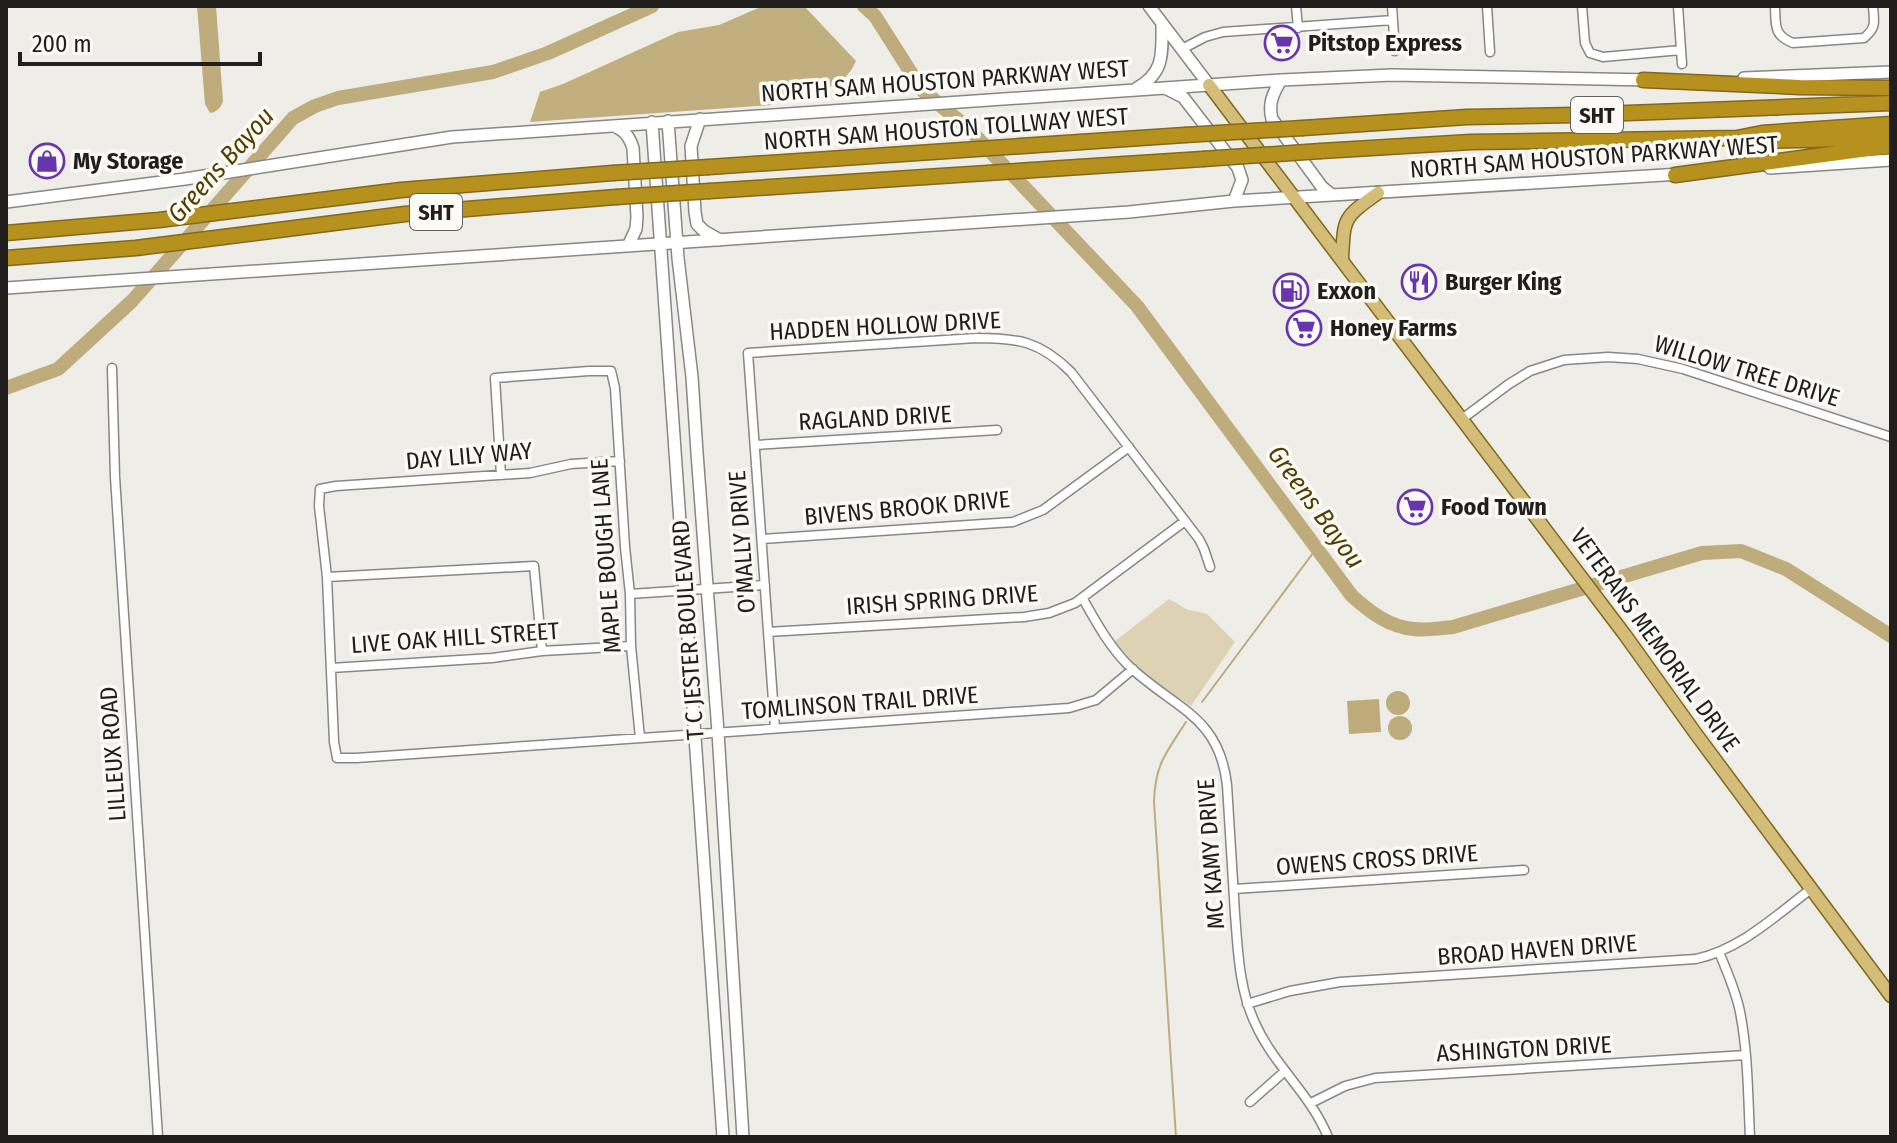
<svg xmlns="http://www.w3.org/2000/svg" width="1897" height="1143" font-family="'Fira Sans Condensed',sans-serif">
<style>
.green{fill:#ded2b5}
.forest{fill:#c2af80}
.water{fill:#beac7d}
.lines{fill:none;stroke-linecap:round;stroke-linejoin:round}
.stream{stroke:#beac7d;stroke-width:2}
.river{stroke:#beac7d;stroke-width:14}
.street-casing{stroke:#888783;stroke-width:11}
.secondary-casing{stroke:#888783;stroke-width:14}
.primary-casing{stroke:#82691e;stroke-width:15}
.highway-casing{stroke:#82691e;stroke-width:17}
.street{stroke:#fff;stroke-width:8}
.secondary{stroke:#fff;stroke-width:11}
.primary{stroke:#d4bd78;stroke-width:12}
.highway{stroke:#b7911e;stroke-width:14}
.highway-bridge-casing{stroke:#82691e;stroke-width:17;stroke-linecap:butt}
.highway-bridge{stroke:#b7911e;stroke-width:14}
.labels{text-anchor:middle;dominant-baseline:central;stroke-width:7;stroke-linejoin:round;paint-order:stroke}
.shield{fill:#fcfaf5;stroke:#62615e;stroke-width:2}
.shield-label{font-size:22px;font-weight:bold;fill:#201f1e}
.poi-label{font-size:24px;font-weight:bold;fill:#201f1e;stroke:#fcfaf5;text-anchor:start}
.street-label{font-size:24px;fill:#201f1e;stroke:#fcfaf5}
.water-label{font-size:26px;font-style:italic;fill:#513e00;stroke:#fcfaf5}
</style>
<rect width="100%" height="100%" fill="#eeede8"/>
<path class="green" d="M1169,599L1186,609L1207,614L1235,642L1191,706L1151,680L1114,642Z"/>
<path class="forest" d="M763,6H804L856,61C841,94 818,86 789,96C782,97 777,102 771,105L530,122L540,92L563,84L678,32L719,25Z"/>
<path class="water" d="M197,6H216L223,101C221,108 217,112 210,113L205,104Z
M1386 703a12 12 0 1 1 24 0a12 12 0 1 1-24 0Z
M1379,699L1381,732L1349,734L1347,701Z
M1388 728a12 12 0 1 1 24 0a12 12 0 1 1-24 0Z"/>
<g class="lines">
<path class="stream" d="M1202,702L1316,549
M1176,1137L1154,802C1155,764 1166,753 1186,722"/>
<path class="river" d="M864,6L875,16L922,90L969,129L1137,306L1352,596C1370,612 1389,627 1414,629C1426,631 1440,628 1453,627L1702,553L1741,551L1786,569L1891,636
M6,388L58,369L132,301L293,118L315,106L338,98L493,72L548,53L652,6"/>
<g class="street-casing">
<path id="street" d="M1296,6L1298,28
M1392,6L1395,51
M1487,6L1490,52
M1582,6L1585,43L1590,53L1603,57L1681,50
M1678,6L1682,64
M1775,6C1776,25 1773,35 1793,43L1864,38C1877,27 1874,22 1873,6
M1182,49L1205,37L1223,32L1393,20
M112,368L115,477L158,1137
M1462,419L1509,384L1530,371L1564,360L1608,357L1638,359L1683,369L1891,437
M755,445L997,430
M620,461L571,464L530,473L336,486L320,489L319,506L327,577L334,742L337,758H356L1069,708L1096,700L1133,669
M501,475L495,378L589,371H611L615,388L625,547L630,594L631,646L640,738
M762,539L1013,522L1043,510L1129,447
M327,577L534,566L542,651
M630,594L765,585
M1083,599C1096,622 1109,646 1128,665C1172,708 1219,714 1227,785C1230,828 1232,871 1235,914C1238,951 1239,989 1255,1023C1274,1066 1310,1093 1328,1137
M768,632L1024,617L1049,613L1075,603L1185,521
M331,668L492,658L542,651L631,646
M775,728L748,353L976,338C1018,338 1040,341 1071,372L1199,539L1204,549L1210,567
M1234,889L1524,870
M1719,952C1727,972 1736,991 1740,1012C1748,1052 1748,1096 1750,1137
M1247,1004L1290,991L1340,982L1696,959C1741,949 1775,916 1811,889
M1250,1102L1285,1071
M1311,1103L1345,1086L1375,1078L1746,1055"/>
</g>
<g class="secondary-casing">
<path id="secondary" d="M1149,6L1209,85
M1744,78L1891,72
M1281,80C1273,93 1268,104 1272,119L1322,187L1332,195
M1137,88C1165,72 1162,53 1162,24
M1167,89L1183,97L1238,168L1242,180L1234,201
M700,119L691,146L695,212L697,224L704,231L720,240
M668,121L678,258L692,377L697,453L718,732L743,1137
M652,122L723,1137
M614,126C625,131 629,136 633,148L637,217L636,229L628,246
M1770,168L1891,160
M6,202L185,179L452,137L1281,80L1392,75L1650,80
M6,288L1129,212L1234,201L1681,174"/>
</g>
<g class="primary-casing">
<path id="primary" d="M1209,85L1625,635L1696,734L1891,996
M1342,260C1344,217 1343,218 1378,193"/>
</g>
<g class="highway-casing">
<path id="highway" d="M1643,80L1800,87L1891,88
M1303,128L1467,117L1575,115L1891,103
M1753,141L1891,138
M1321,151L1471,142L1737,138L1762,133L1891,124
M709,167L1185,135
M1675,175L1891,146
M710,191L1203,159
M6,233L159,220L401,190L613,173
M6,258L136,248L405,214L616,197"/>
</g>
<use href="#street" class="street"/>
<use href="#secondary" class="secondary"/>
<use href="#primary" class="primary"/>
<use href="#highway" class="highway"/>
<g class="highway-bridge-casing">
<path id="highway-bridge" d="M1185,135L1303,128
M1203,159L1321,151
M613,173L709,167
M616,197L710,191"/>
</g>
<use href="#highway-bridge" class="highway-bridge"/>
</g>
<defs>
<g id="supermarket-ring" transform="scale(1.8)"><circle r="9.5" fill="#fcfaf5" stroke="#6835ad" stroke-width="1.5"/><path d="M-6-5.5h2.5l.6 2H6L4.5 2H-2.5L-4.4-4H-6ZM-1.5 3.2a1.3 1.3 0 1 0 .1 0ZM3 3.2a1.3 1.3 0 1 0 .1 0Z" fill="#6835ad"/></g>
<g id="shop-ring" transform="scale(1.8)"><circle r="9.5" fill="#fcfaf5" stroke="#6835ad" stroke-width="1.5"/><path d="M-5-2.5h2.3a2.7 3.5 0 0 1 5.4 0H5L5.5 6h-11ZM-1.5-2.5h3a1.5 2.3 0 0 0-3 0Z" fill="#6835ad"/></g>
<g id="restaurant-ring" transform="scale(1.8)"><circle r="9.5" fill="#fcfaf5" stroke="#6835ad" stroke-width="1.5"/><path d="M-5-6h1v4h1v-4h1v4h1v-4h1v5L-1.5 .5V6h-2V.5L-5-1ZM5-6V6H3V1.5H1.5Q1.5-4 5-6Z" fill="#6835ad"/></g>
<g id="fuel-ring" transform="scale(1.8)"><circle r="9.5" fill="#fcfaf5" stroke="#6835ad" stroke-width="1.5"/><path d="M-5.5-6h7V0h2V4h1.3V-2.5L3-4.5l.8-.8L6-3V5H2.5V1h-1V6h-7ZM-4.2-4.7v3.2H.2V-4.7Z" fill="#6835ad"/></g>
</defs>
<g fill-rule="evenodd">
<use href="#supermarket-ring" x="1282" y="43"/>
<use href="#shop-ring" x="47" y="161"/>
<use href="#restaurant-ring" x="1419" y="282"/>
<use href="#fuel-ring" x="1291" y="291"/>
<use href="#supermarket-ring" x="1304" y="328"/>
<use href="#supermarket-ring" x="1415" y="507"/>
</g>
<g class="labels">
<g class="shield">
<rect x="1571" y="97" width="52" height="36" rx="6"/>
<rect x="410" y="194" width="52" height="36" rx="6"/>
</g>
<g class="shield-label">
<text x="1597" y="115">SHT</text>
<text x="436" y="212">SHT</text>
</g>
<g class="poi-label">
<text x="1308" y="43">Pitstop Express</text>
<text x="73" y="161">My Storage</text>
<text x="1445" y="282">Burger King</text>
<text x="1317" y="291">Exxon</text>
<text x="1330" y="328">Honey Farms</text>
<text x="1441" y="507">Food Town</text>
</g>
<g class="street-label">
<text transform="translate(945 81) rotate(-4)">NORTH SAM HOUSTON PARKWAY WEST</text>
<text transform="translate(946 129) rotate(-4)">NORTH SAM HOUSTON TOLLWAY WEST</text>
<text transform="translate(1594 157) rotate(-4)">NORTH SAM HOUSTON PARKWAY WEST</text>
<text transform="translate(885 326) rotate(-3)">HADDEN HOLLOW DRIVE</text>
<text transform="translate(1747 371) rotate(17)">WILLOW TREE DRIVE</text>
<text transform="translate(875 418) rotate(-3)">RAGLAND DRIVE</text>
<text transform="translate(469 456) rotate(-5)">DAY LILY WAY</text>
<text transform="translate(907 508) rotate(-5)">BIVENS BROOK DRIVE</text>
<text transform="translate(742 542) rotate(-94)">O'MALLY DRIVE</text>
<text transform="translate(606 556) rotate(-94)">MAPLE BOUGH LANE</text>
<text transform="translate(942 600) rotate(-4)">IRISH SPRING DRIVE</text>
<text transform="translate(688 630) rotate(-94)">T C JESTER BOULEVARD</text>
<text transform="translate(455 638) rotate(-4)">LIVE OAK HILL STREET</text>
<text transform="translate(1655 640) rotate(54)">VETERANS MEMORIAL DRIVE</text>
<text transform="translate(860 703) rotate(-4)">TOMLINSON TRAIL DRIVE</text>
<text transform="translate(113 754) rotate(-94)">LILLEUX ROAD</text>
<text transform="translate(1211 854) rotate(-94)">MC KAMY DRIVE</text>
<text transform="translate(1377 860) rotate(-4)">OWENS CROSS DRIVE</text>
<text transform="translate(1537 950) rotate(-4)">BROAD HAVEN DRIVE</text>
<text transform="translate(1524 1049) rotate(-3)">ASHINGTON DRIVE</text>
</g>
<g class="water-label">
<text transform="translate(221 165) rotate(-48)">Greens Bayou</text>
<text transform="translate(1316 507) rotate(54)">Greens Bayou</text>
</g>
</g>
<rect width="1897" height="1143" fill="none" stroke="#201f1e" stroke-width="16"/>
<path d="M20 52v12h240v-12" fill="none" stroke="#201f1e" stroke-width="4"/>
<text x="32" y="52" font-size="24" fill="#201f1e" stroke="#fcfaf5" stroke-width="6" paint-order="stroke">200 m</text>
</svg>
